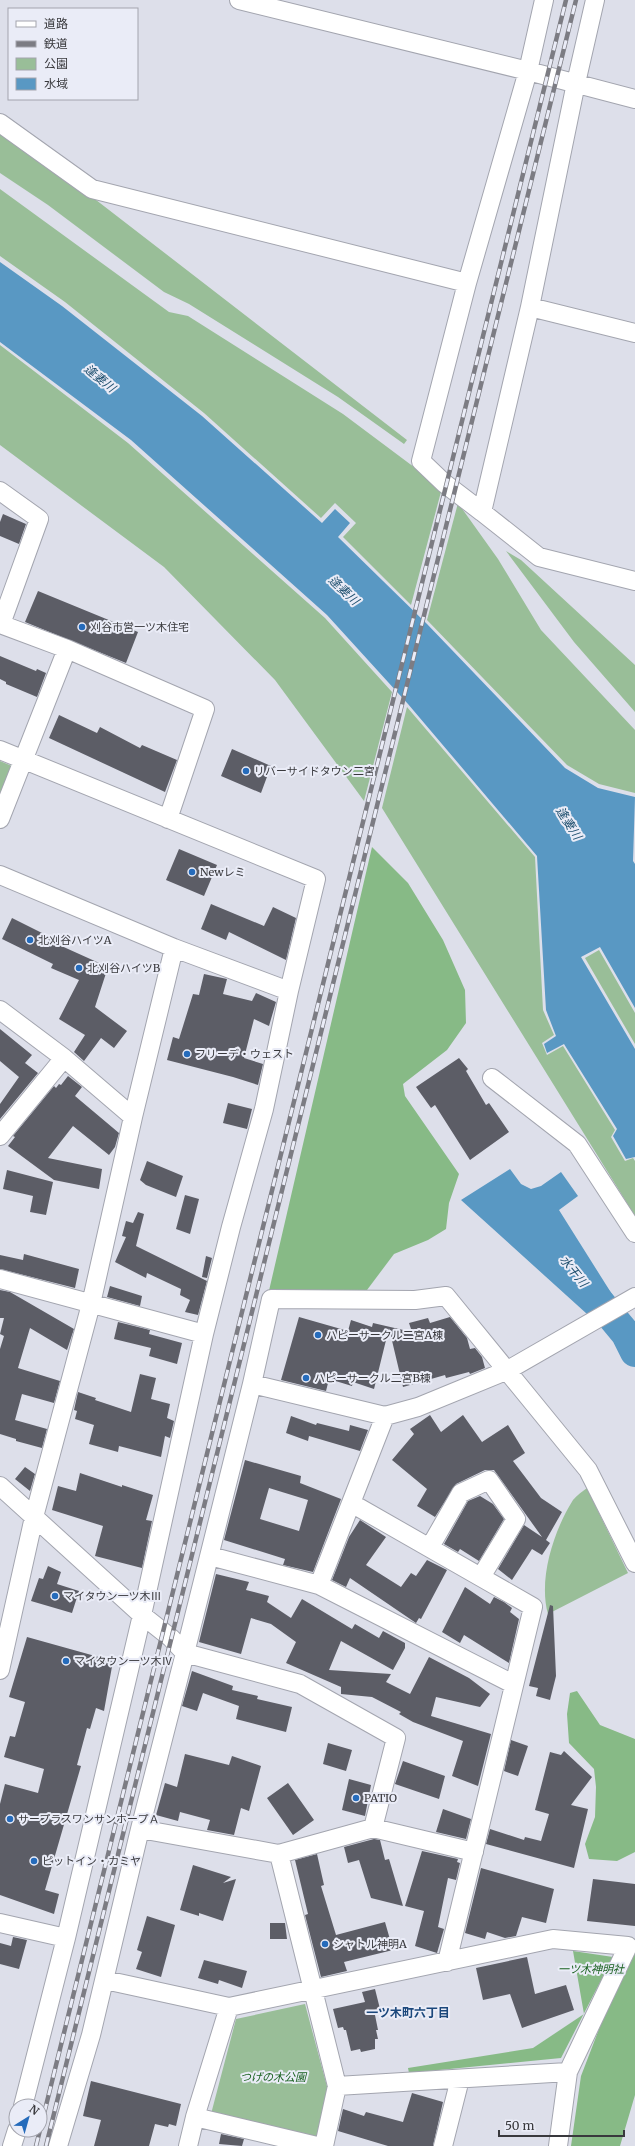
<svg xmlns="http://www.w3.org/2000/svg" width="635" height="2146" font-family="Merriweather,'Noto Sans JP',serif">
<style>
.green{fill:#99be98}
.forest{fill:#87ba86}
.water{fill:#5998c3}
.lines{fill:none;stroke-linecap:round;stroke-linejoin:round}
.river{stroke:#5998c3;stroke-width:30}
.building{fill:#5c5d66;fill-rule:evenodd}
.minor-casing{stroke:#a3a5af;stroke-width:20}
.minor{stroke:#fff;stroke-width:18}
.rail-casing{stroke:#7c7c83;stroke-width:4.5}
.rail{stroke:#eaecf7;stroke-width:3;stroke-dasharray:9;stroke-linecap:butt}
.poi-dot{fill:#256bbb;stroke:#eaecf7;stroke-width:1.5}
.labels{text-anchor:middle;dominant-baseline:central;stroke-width:4;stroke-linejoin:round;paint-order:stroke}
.poi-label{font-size:11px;fill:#39393d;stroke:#eaecf7;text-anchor:start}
.park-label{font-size:11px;font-style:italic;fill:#1b6221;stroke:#eaecf7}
.water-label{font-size:12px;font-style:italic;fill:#215170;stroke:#eaecf7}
.neighbourhood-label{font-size:12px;font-weight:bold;fill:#1c487c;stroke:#eaecf7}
</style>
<rect width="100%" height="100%" fill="#dddfea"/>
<path class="green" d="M0,131L87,193L407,440L404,444L338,397L189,304L164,292L48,205L0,173Z
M0,189L169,312L188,316L343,414L442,488L411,605L343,537L356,523L335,503L321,518L204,413L65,302L0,256Z
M0,345L128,443L325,618L392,692L364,801L275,680L164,567L0,445Z
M458,503L498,559L541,630L635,730V793L599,784L567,765L427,620Z
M506,551L521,560L635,665V712L574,642Z
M407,707L535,857L543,1010L554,1035L542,1043L547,1055L563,1046L615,1130L611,1137L625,1161L633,1158L635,1161V1216L382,808Z
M0,761L19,769L0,818Z
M599,950L635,1013V1044L585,958Z
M587,1488L628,1573L548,1614C538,1579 554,1530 573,1500C577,1495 583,1491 587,1488Z
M305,2004L328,2090L316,2140L211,2114L236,2019Z"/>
<path class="forest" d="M372,847L408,883L443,940L465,990L466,1023L447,1050L403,1084L405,1096L459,1174L449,1203L446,1229L428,1240L394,1254L364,1294L268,1295Z
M577,1691L600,1725L635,1739V1852L617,1861L589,1859L585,1844L595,1817L596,1787L594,1769L569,1743L567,1714L570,1693Z
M573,1951L613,1957L561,2058L409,2073L408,2068L533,2048L584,2014Z
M632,1954L635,1955V2095L620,2146H571L581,2076L624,1964Z"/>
<path class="water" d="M0,262L62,306L202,416L322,523L335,509L350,523L338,537L427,624L565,768L598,788L635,797L633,861L635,864V1008L600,947L581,957L635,1049V1157L626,1159L613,1136L617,1129L564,1044L547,1053L544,1044L556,1036L546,1010L537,856L408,704L327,615L131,440L0,342Z
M510,1169L521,1184L531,1189L541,1186L561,1172L578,1196L559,1210L615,1299L587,1314L461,1200Z"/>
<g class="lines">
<path class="river" d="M587,1287L626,1334L635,1352"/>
</g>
<path class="building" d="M3,514L26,524L19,544L0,536V522Z
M38,591L138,632L126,663L25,622Z
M0,656L36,671L37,669L46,673L37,697L6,684V682L0,679Z
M59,715L97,733L100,727L140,748L142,745L177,760L165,792L49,738Z
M232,749L271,766L261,793L221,776Z
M179,849L217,865L204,896L166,880Z
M211,904L264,926L273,907L296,918L286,960L229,932L226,940L201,929Z
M12,918L58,941L57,944L108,967L95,1007L127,1031L114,1048L101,1038L84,1061L74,1052L85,1035L59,1019L79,980L51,968L53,964L2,939Z
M204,974L227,979L223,994L252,1001L256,993L276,1002L269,1026L254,1019L244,1058L263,1064L258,1085L233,1077L167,1060L173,1037L179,1039L193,994L199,995Z
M0,1029L32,1055L25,1063L38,1073L0,1119V1104L19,1077L0,1061Z
M459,1058L468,1069L466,1071L486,1105L489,1103L509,1132L470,1160L435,1105L431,1108L416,1087Z
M68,1076L82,1087L75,1096L119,1133L115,1147L109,1155L73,1126L48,1158L102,1169L99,1189L54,1180L8,1146L15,1137L13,1136L54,1086L56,1088L59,1084L61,1085Z
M228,1103L252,1109L247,1129L223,1123Z
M147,1161L183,1176L176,1197L146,1185L140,1180Z
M7,1170L53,1182L46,1215L30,1212L33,1196L3,1189Z
M185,1195L199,1199L190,1234L176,1229Z
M138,1212L144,1214L136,1246L207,1281L198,1315L185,1312L190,1300L180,1295L181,1289L147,1273L146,1278L115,1262L126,1237L122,1236L126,1221L133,1223Z
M24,1254L79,1269L75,1288L0,1269V1255L23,1260Z
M206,1256L212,1258L207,1278L202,1277Z
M110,1286L142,1296L140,1306L107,1297Z
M0,1290L10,1292L74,1329L67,1350L30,1328L18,1368L60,1381L54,1403L22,1394L15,1420L47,1429L42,1448L16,1441V1439L0,1434V1349L4,1336L0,1334L4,1318H0Z
M299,1317L348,1331L351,1320L372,1327L373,1323L412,1332L409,1323L428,1318L430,1323L450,1317L467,1338L470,1349L475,1348L482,1357L485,1368L470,1374L469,1372L446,1378L445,1375L403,1387L389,1328L374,1389L353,1382L352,1386L329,1379L326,1391L281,1380Z
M118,1322L150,1330L149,1334L182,1343L177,1364L149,1356L151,1348L114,1339Z
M140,1374L156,1378L151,1399L170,1404L167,1418L174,1421L170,1438L165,1436L161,1457L119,1446L118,1452L89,1444L94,1425L75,1419L77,1411L74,1410L78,1392L96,1398L95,1400L131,1412Z
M430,1415L441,1432L463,1415L482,1442L508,1425L525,1453L513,1461L541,1498L562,1512L546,1540L550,1543L542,1555L532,1549L512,1580L498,1569L524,1525L542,1537L494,1470H485L456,1484L435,1517L417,1506L427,1489L392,1460L414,1434L410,1429Z
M291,1416L316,1425L317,1423L349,1431L350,1425L368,1430L360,1451L309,1436L308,1441L286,1433Z
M245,1460L301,1476L300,1483L341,1499L313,1572L283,1565L285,1559L224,1540ZM269,1488L308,1500L299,1531L260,1519Z
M25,1467L35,1474L30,1491L15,1479Z
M80,1473L122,1487V1485L153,1495L146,1520L152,1521L142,1568L95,1556L103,1526L52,1510L58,1486L76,1491Z
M480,1496L493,1504L504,1519L479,1561L460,1549L458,1552L444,1544L468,1501Z
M360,1520L386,1537L366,1565L401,1587L411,1573L416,1576L427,1560L447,1570L421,1619L419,1618L416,1623L350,1578L346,1587L332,1580L349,1537Z
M48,1566L61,1572L57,1584L79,1591L72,1613L31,1601L39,1578L43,1579Z
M216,1574L249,1582L246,1590L269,1596L267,1602L291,1618L302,1599L352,1629L355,1624L379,1638L383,1631L405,1643V1648L393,1670L341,1641L329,1670L391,1674L386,1682L410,1694L429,1657L469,1678L490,1694L480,1707L436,1697L431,1716L491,1734L478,1786L452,1776L463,1741L413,1722L399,1714L401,1712L372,1697L341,1694V1687L286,1663L296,1642L271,1624L251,1618L241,1654L199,1642Z
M465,1587L490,1604L494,1597L504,1602L512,1608L510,1612L519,1619L509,1663L464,1635L460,1643L442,1632Z
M550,1605L553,1606L556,1676L550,1700L536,1696L538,1688L529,1686Z
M27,1637L113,1661L104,1711L96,1708L90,1729L87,1728L77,1765L81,1766L45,1890L59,1894L54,1914L0,1895V1804L5,1784L38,1793L44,1769L4,1757L10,1736L15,1737L25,1702L9,1697Z
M192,1671L233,1686L232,1690L258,1696L257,1699L292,1707L286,1732L236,1719L239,1706L203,1693L197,1711L182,1706Z
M511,1740L528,1746L518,1776L504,1771Z
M328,1743L352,1750L346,1771L323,1764Z
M564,1751L592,1777L571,1805L588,1809L574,1868L486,1844L490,1829L524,1840L525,1837L541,1841L549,1814L535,1810L550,1752L561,1755Z
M185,1754L229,1765L232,1756L261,1766L249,1811L241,1808L234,1835L207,1830L210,1820L180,1812L178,1821L156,1815L165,1783L177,1787Z
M403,1761L445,1776L439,1799L395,1784Z
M349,1779L371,1785L365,1816L342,1810Z
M288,1783L314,1820L293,1835L267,1798Z
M443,1809L471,1819L466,1839L436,1832Z
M374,1839L380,1840L385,1860L389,1859L403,1906L371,1898L359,1860L348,1863L344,1847Z
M422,1851L458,1859L457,1862L460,1863L456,1880L448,1878L438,1927L444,1929L437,1953L415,1946L424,1911L405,1906Z
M317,1854L324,1885L321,1886L336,1935L385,1922L393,1950L344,1962L347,1971L321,1977L305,1915L308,1914L295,1860Z
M193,1865L231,1877L223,1883L236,1879L223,1921L199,1913V1916L180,1910Z
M481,1868L554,1889L546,1923L522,1917L516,1936L505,1938L487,1932L485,1939L465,1933Z
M593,1879L635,1884V1926L587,1921Z
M147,1916L175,1925L161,1977L136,1969L142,1952L137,1950Z
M270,1923H285L287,1939H270Z
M13,1937L27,1940L19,1969L0,1964V1943L11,1946Z
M527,1957L535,1994L566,1985L574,2010L522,2028L510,1994L483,2000L476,1968Z
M204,1960L247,1971L242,1988L219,1980L218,1984L198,1978Z
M375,1989L380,2009L374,2010L378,2030H376L378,2039H375V2049L361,2052L360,2049L351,2051L346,2030H344L343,2027L338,2028L333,2009L365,2002L362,1992Z
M91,2081L181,2104L176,2126L169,2124L168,2127L155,2124L149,2146H94L101,2120L83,2116Z
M412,2093L443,2102L433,2146H388L338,2131L343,2109L364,2116L366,2112L403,2122Z
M221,2134L244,2139L242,2146L219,2144Z"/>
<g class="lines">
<g class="minor-casing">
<path id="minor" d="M239,0L528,71L467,283L421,461L444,483L482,512
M544,0L528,71L635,99
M0,123L92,189L467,283
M530,307L576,83L595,0
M635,333L530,307L482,512L539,557L635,581
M0,491L39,519L1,624
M0,624L67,649L205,709L168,819
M0,750L316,879L289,991L174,948L0,875
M0,819L67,649
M0,1010L64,1058L133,1117L91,1304L34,1517L0,1670
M492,1078L577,1144L635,1233
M133,1117L174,948
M0,1136L64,1058
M0,1279L204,1334
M252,1384L385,1416L418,1407L508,1370L635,1297
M385,1416L351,1503L533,1607L447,1962
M0,1486L142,1615L66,1938L23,2106
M430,1547L461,1493L489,1480L516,1519L481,1577
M210,1556L319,1585L351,1503
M319,1585L513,1684
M373,1828L474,1852
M140,1829L279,1854
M0,1923L66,1938
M105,1980L229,2007L553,1939L628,1946L568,2072L337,2086L324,2146
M337,2086L279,1854L373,1828L396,1738L300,1684L185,1653L252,1384L271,1299L415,1300L446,1296L588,1470L635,1563
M195,2117L229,2007
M12,2146L17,2130
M58,2146L91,2035L140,1829L185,1653L171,1638L142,1615L204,1334L231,1227L264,1109L289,991
M188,2146L195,2117L317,2146
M443,2146L460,2079
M558,2146L568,2072"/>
</g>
<use href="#minor" class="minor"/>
<g class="rail-casing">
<path id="rail" d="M40,2130L566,0
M36,2146L40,2130
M46,2146L576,0"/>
</g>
<use href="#rail" class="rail"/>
</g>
<g class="poi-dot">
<circle cx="82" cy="627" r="4"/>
<circle cx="246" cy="771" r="4"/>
<circle cx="192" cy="872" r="4"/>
<circle cx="30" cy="940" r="4"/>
<circle cx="79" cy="968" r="4"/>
<circle cx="187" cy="1054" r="4"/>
<circle cx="318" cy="1335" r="4"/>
<circle cx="306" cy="1378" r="4"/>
<circle cx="55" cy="1596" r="4"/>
<circle cx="66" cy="1661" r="4"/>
<circle cx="356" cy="1798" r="4"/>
<circle cx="10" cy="1819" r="4"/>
<circle cx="34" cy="1861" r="4"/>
<circle cx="325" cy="1944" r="4"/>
</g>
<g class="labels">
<g class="poi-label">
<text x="90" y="627">刈谷市営一ツ木住宅</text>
<text x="254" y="771">リバーサイドタウン二宮</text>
<text x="200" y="872">Newレミ</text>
<text x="38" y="940">北刈谷ハイツA</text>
<text x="87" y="968">北刈谷ハイツB</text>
<text x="195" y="1054">フリーデ・ウェスト</text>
<text x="326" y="1335">ハピーサークル二宮A棟</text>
<text x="314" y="1378">ハピーサークル二宮B棟</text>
<text x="63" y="1596">マイタウン一ツ木Ⅲ</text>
<text x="74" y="1661">マイタウン一ツ木Ⅳ</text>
<text x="364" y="1798">PATIO</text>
<text x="18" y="1819">サープラスワンサンホープＡ</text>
<text x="42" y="1861">ピットイン・カミヤ</text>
<text x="333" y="1944">シャトル神明A</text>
</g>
<g class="park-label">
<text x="591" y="1969">一ツ木神明社</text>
<text x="273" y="2077">つげの木公園</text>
</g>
<g class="water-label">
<text transform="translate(100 378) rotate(39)">逢妻川</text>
<text transform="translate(344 590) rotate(43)">逢妻川</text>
<text transform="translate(569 823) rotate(57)">逢妻川</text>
<text transform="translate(574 1271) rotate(51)">水干川</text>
</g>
<g class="neighbourhood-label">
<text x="408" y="2012">一ツ木町六丁目</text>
</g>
</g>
<rect x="8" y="8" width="130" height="92" fill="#eaecf7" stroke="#a3a4ad"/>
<rect x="16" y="21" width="20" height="6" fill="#ffffff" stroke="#a3a4ad"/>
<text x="44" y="28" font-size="12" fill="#39393d">道路</text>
<rect x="16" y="41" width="20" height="6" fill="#7c7c83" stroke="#a3a4ad"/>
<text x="44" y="48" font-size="12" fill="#39393d">鉄道</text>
<rect x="16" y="58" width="20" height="12" fill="#99be98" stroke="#a3a4ad"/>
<text x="44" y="68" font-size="12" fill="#39393d">公園</text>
<rect x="16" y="78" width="20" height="12" fill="#5998c3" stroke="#a3a4ad"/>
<text x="44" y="88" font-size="12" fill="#39393d">水域</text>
<g transform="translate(28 2118) rotate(37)"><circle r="19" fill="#eaecf7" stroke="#a3a4ad"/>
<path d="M0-3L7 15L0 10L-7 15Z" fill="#256bbb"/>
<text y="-6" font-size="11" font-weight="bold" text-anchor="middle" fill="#39393d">N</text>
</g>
<path d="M499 2130v6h125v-6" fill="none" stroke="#39393d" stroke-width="2"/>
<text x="505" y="2130" font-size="12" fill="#39393d" stroke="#eaecf7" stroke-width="3" paint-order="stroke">50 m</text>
</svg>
